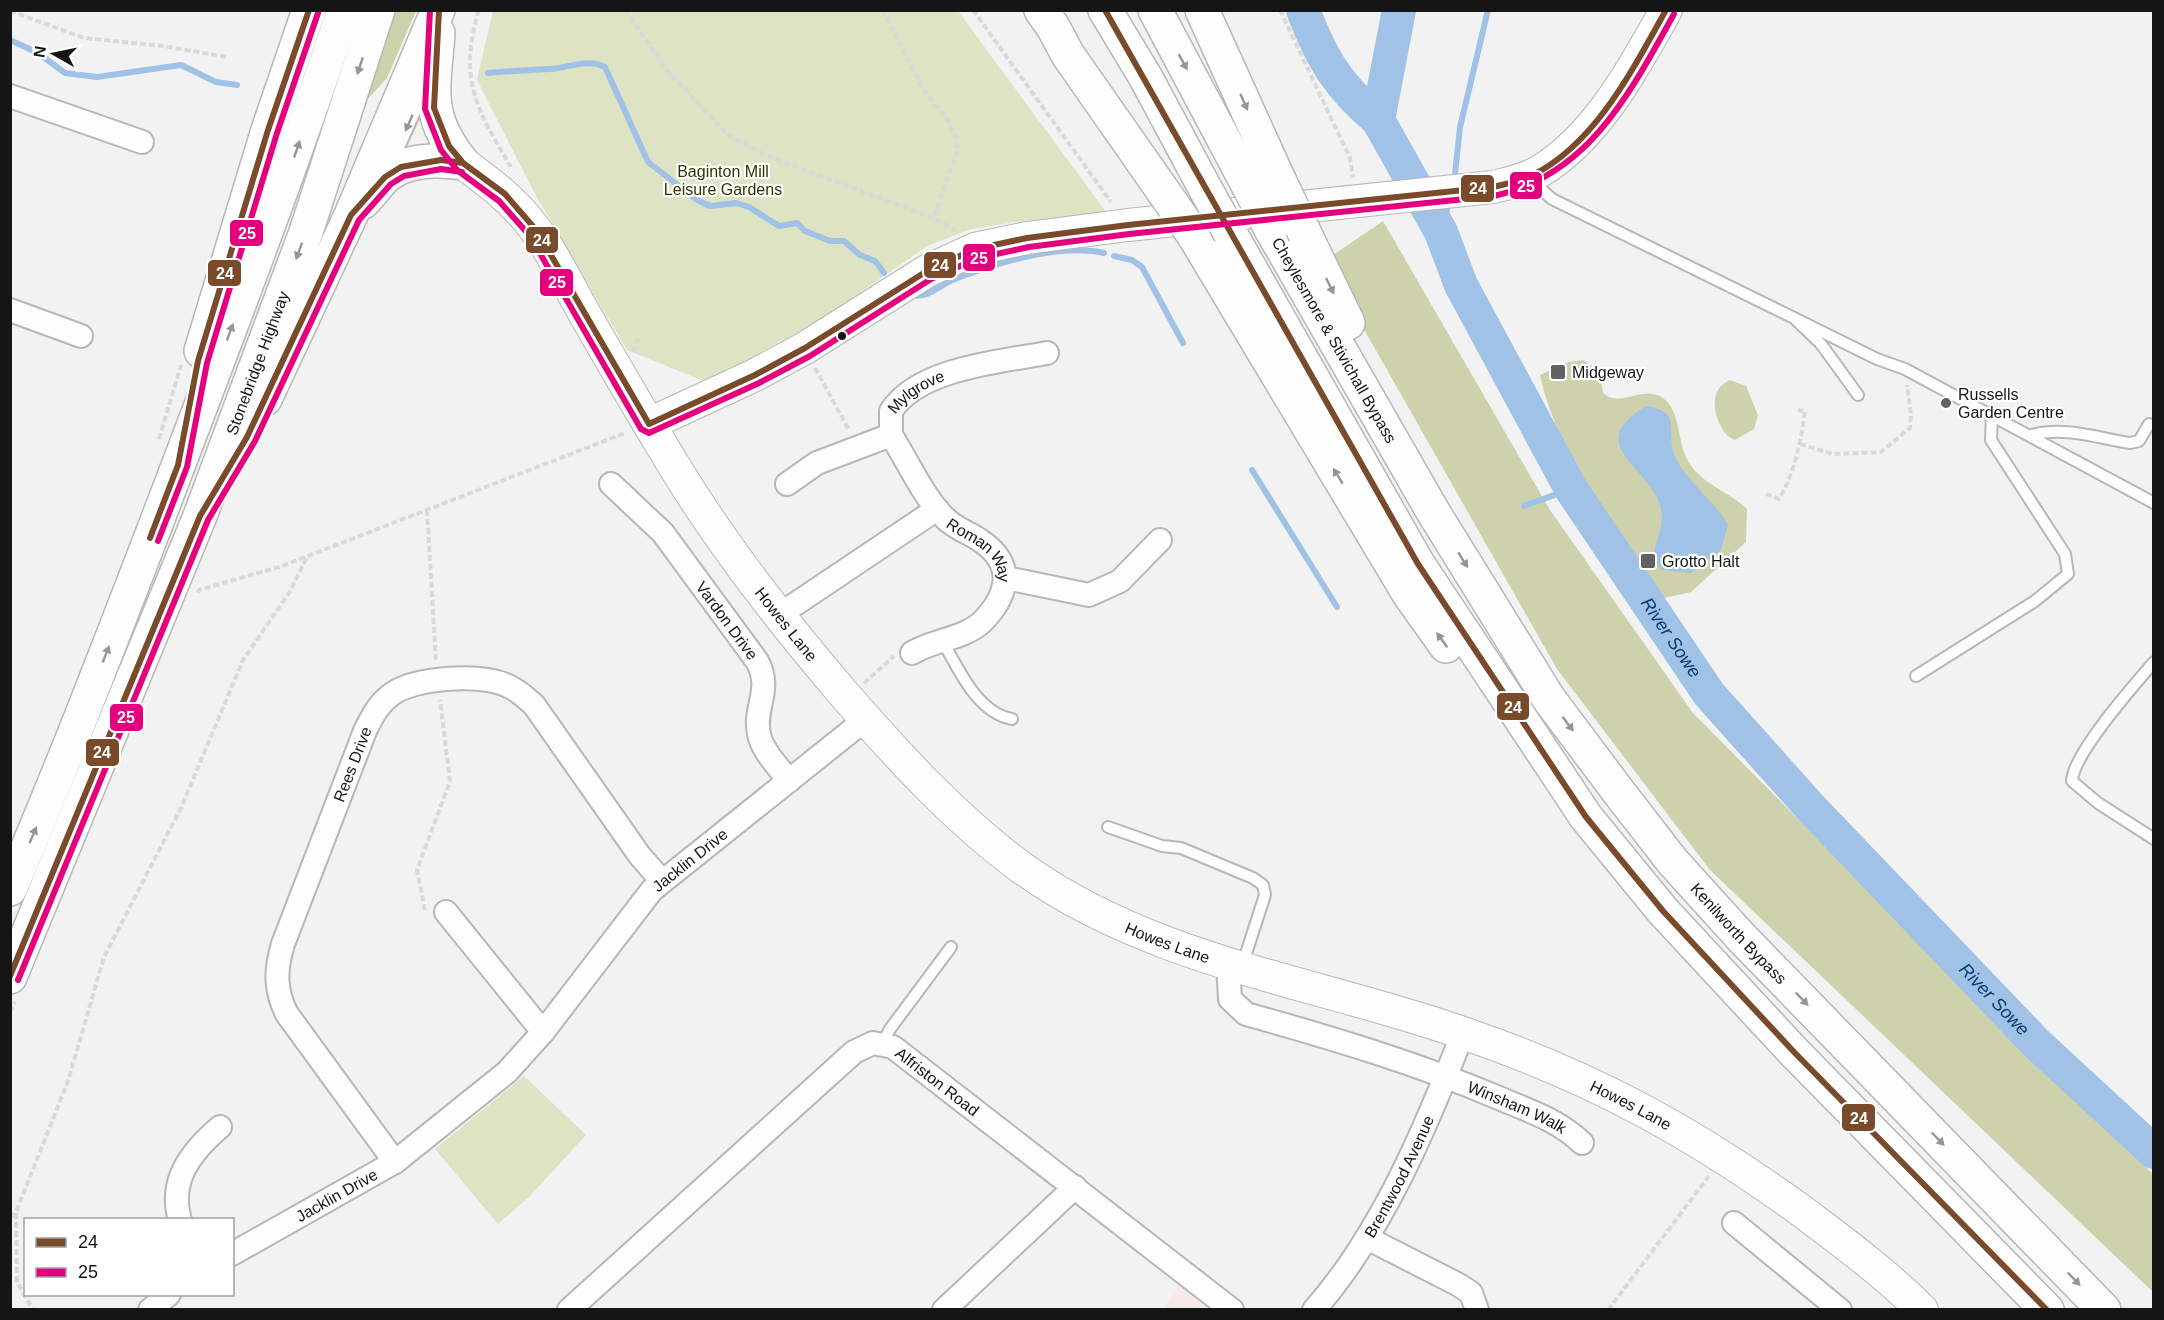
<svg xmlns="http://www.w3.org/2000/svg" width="2164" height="1320" font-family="Helvetica,sans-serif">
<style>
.commercial{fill:#f7e8e9}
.green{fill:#dee3c3}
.forest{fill:#cdd2ad}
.water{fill:#a0c2e6}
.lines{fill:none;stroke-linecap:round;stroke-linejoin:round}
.stream{stroke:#a0c2e6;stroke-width:6}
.river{stroke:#a0c2e6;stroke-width:34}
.lane-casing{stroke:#b7b7b7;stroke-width:14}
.street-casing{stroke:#b7b7b7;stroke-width:26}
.secondary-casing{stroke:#b7b7b7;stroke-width:34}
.highway-casing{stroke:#b7b7b7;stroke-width:36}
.path{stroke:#d8d9d9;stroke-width:4;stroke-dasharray:6 3;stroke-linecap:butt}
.lane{stroke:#fdfdfd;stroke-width:10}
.street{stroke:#fdfdfd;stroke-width:22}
.secondary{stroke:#fdfdfd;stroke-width:32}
.highway{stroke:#fdfdfd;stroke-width:33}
.highway-bridge-casing{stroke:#b7b7b7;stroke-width:36;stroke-linecap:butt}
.highway-bridge{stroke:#fdfdfd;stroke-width:33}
.bus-1-casing{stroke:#fff;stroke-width:10}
.bus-2-casing{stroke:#fff;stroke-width:10}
.bus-1{stroke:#7a4b2a;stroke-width:6}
.bus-2{stroke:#e5007d;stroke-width:6}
.oneway{fill:#959595}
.bus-dot{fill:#151516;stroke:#fff;stroke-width:2}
.poi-dot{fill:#626263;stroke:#fff;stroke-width:2}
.labels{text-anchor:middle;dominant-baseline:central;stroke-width:4.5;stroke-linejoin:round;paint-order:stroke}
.park-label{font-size:16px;fill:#313500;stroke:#fff}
.street-label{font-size:16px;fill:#151516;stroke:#fff}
.poi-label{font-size:16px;fill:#151516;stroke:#fff;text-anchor:start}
.water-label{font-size:18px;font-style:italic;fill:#053b6b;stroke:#fff}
.line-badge{stroke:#fff;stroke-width:2}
.badge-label{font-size:16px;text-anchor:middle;font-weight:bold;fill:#fff}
</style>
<rect width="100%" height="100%" fill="#f2f2f2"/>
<path class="commercial" d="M1186,1279L1225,1310H1163Z"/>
<path class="green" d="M493,11H958L1109,216L1023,221L971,229L927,246L822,319L706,382L627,350L535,194L477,80Z
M524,1076L586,1135L529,1197L498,1224L435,1149Z"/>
<path class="forest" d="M395,11H416L387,78L365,102Z
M1383,221L1550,510L1693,713L2011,1034L2153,1174V1292L1710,870L1557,669L1353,310L1333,255Z
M1583,360C1598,369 1601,376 1603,393C1621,409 1643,384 1663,398C1681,411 1677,442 1688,461C1702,485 1729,491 1747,509L1746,542L1691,592L1664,598C1617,529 1558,458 1540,375L1568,362Z
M1729,380L1746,386L1758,415L1754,429L1735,440C1720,435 1709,405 1718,390C1720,386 1725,383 1729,380Z"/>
<path class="water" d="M1646,406C1686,412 1663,433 1676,459C1689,484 1715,501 1728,525L1721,550L1691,573L1662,570L1653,559C1655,540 1666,525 1660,505C1646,464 1583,445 1646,406Z"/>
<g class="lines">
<path class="stream" d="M10,40L38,53L65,73L97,77L181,65L216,82L237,85
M488,73C509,71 529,70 550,69C569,68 586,58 605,67L648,162L697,200L710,206L736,203L749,207L779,226L797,223L805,231L830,241H844L860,255L875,261L884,273
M1454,183L1460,127L1488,10
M1441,232L1449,202
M1114,256L1132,260L1142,267L1183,343
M909,294C926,301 939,285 955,279C995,263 1060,243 1104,253
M1252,470L1337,607
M1524,506L1571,489"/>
<g class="river">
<path d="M1303,10C1322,60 1338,86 1378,120"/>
<path id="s1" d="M1399,10L1378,120L1441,232L1461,285L1571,489L1709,694L1811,808L2036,1043L2154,1152"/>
</g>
<g class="lane-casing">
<path id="lane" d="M392,163L424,92
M1531,180L1552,199L1794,318L1821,344L1858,395
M1794,318L1877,359L1905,369L2154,503
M2032,435C2063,426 2098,438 2130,443L2139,441L2149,424
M942,640C958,668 977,713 1012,719
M2154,662C2134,685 2073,754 2072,781L2098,803L2154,839
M1916,676L2035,601L2068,574L2065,554L1991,440L1992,414
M1108,827L1162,846L1181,848L1253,878L1263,885L1265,895L1242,966
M882,1044L890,1029L951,947"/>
</g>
<g class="street-casing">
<g id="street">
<path d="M10,96L142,142"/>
<path d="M10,310L81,336"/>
<path id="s2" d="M891,435C907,460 925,500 946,519C956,529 970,533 981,541C1015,564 1009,594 983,621C965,639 932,640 912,653"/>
<path id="s3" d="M611,484L663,533L757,661C773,690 753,707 759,734C762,751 779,767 789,781"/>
<path id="s4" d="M787,484L817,463L891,435V411C919,368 999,362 1047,353"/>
<path d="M1006,578L1089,595L1120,581L1160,540"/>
<path d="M779,615L937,509"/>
<path d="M446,912L543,1032"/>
<path id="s5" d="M1228,963L1230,999L1246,1014C1332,1038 1416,1063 1499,1098C1529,1111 1558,1120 1582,1143"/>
<path id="s6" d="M395,1162L287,1014C275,991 275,970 283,944L365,731C372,717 378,704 392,694C416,677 482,673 508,686C518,690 526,698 534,705L640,856L662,881"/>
<path d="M180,1220C168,1180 192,1151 220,1127"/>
<path d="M1734,1223L1840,1310"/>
<path d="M1367,1238L1459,1285L1471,1293L1477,1310"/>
<path id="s7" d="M232,1254L395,1162L507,1072L543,1032L652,890L866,719"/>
<path d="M150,1310L169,1294"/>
<path id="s8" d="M569,1310L854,1052L873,1043L893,1047L1232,1310"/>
<path d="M944,1310L1075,1187"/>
<path id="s9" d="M1314,1310C1382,1233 1426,1127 1463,1033"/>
</g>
</g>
<g class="secondary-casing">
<g id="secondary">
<path id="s10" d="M463,163C487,181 509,197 528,220C550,247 566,281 583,311C615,367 647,422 681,477C728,553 785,625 843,693C898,756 954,818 1022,868C1151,961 1317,982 1463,1033C1592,1077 1693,1132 1803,1212C1844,1243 1885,1273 1922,1310"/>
<path d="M649,424L755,375L805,348L927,271L975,249L1027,238L1128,225L1493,187C1509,183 1526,180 1540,171C1596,138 1635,66 1666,10"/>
</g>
</g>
<g class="highway-casing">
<g id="highway">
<path d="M1041,10L1053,27L1068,55L1163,191"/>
<path d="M1105,10L1146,78L1206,190"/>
<path d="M1155,10L1248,185"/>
<path d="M1202,10L1279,180"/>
<path d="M438,33C434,90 424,115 463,163"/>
<path d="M363,202C371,194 378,184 385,177C406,158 438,160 463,163"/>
<path id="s11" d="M1271,229L1432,510L1549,699L1621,795L1673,862L1741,937L2104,1310"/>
<path d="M1230,233L1418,564L1586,817L1663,911L1794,1052L2047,1310"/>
<path d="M1193,234L1409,594L1446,646"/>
<path d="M1305,234L1348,323"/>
<path d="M201,351L268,130L309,10"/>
<path d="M265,399L351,215L438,10"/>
<path d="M10,889C63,766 111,641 159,516C223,348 287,181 344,10"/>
<path id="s12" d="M10,977L200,516L306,232L378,10"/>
</g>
</g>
<path class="path" d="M479,10C458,80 476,108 511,167
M625,10L666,69L728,135L767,156L933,218L957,231
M882,10L924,90L946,117L957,139V153L933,218
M973,10L1111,202
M1280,10L1350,158L1353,177
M10,11L84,38L163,46L228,57
M633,352L640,335
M815,368L849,430
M159,439L181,365
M1800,444L1833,454L1881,452L1910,428L1911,415L1907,385
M1766,494L1779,499C1795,472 1801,441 1805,411L1798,410
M427,510L436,662
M198,593L199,590L282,566L625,433
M864,683L894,656
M425,910L417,870L450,781L440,700
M10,1012L15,1002
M16,1213L17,1282L33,1310
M10,1217L16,1212L68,1081L104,957L181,808L243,660L289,593L307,557
M1608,1310L1709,1176"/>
<use href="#lane" class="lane"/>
<use href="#street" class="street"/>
<use href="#secondary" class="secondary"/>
<use href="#highway" class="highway"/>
<g class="highway-bridge-casing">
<path id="highway-bridge" d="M1279,180L1305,234
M1248,185L1271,229
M1206,190L1230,233
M1163,191L1193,234"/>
</g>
<use href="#highway-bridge" class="highway-bridge"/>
<g class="bus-1-casing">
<path id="bus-1" d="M439,10L434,108L449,146L463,163L505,194L537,231L649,424L755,375L805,348L927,271L975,249L1027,238L1128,225L1493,187C1506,184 1521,181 1533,175C1596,143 1633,69 1666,10
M1105,10L1418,564L1586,817L1663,911L1794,1052L2047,1310
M150,538L178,465L198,361L268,130L309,10
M10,976L200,516L247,437L351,215L385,177L401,167L441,160L463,163"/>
</g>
<g class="bus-2-casing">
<path id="bus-2" d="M430,10L425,109L441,150L457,170L499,201L530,236L641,429L649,433L759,383L810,356L931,279L978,258L1029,247L1129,234L1494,196C1589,175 1630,93 1674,14
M158,541L187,467L207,363L277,133L318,13
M18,980L208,520L255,441L359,220L391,184L404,176L441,169L462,172"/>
</g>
<use href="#bus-1" class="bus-1"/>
<use href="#bus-2" class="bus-2"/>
</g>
<defs><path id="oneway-solid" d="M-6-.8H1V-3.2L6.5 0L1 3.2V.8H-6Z" transform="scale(1.5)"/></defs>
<g class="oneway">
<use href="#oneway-solid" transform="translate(1183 62) rotate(61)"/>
<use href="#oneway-solid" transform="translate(360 66) rotate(108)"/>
<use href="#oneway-solid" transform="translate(1244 102) rotate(66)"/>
<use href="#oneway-solid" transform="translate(409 123) rotate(114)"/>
<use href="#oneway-solid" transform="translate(297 149) rotate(-71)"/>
<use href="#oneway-solid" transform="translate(299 251) rotate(110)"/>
<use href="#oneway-solid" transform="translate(1330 286) rotate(64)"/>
<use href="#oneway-solid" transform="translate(230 332) rotate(-70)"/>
<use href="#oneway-solid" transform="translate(1338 476) rotate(-121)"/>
<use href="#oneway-solid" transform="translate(1463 560) rotate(58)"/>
<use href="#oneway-solid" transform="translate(1442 640) rotate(-126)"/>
<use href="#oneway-solid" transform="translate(106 654) rotate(-69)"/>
<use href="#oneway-solid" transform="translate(1568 724) rotate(53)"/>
<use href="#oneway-solid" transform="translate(33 835) rotate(-67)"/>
<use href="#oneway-solid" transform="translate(1802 999) rotate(46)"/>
<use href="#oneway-solid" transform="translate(1938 1139) rotate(46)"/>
<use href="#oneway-solid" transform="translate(2074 1279) rotate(46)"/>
</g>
<circle class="bus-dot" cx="842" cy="336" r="5"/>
<g class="poi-dot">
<rect x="1550" y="364" width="16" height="16" rx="3"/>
<circle cx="1946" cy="403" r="6"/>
<rect x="1640" y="553" width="16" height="16" rx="3"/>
</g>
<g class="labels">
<g class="park-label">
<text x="723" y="171">Baginton Mill<tspan x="723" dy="18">Leisure Gardens</tspan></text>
</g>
<g class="street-label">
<text stroke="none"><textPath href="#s11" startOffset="128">Cheylesmore &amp; Stivichall Bypass</textPath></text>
<text stroke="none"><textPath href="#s12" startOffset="662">Stonebridge Highway</textPath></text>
<text stroke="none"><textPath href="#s4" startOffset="172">Mylgrove</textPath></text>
<text stroke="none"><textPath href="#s2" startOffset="148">Roman Way</textPath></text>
<text stroke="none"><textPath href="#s3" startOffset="180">Vardon Drive</textPath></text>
<text stroke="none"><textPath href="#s10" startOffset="567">Howes Lane</textPath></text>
<text stroke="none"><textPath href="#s6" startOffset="448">Rees Drive</textPath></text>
<text stroke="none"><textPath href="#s7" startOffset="612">Jacklin Drive</textPath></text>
<text stroke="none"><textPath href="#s11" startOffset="848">Kenilworth Bypass</textPath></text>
<text stroke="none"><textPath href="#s10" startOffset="1071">Howes Lane</textPath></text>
<text stroke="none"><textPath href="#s8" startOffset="482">Alfriston Road</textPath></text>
<text stroke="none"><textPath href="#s10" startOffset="1563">Howes Lane</textPath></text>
<text stroke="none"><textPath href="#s5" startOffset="345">Winsham Walk</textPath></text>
<text stroke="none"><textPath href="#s9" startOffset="159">Brentwood Avenue</textPath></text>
<text stroke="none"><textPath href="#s7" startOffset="120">Jacklin Drive</textPath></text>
</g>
<g class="poi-label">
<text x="1572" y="372">Midgeway</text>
<text x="1958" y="394">Russells<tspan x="1958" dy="18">Garden Centre</tspan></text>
<text x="1662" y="561">Grotto Halt</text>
</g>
<g class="water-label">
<text stroke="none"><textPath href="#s1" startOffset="708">River Sowe</textPath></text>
<text stroke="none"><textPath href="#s1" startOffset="1194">River Sowe</textPath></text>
</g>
</g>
<g class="line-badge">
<rect x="1509" y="171" width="34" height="29" rx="6" fill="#e5007d"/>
<rect x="1460" y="174" width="35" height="29" rx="6" fill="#7a4b2a"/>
<rect x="229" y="219" width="35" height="28" rx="6" fill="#e5007d"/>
<rect x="525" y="226" width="34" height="28" rx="6" fill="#7a4b2a"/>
<rect x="962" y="243" width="34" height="29" rx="6" fill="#e5007d"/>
<rect x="923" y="251" width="34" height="28" rx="6" fill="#7a4b2a"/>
<rect x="207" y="259" width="35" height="28" rx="6" fill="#7a4b2a"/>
<rect x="539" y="268" width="35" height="29" rx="6" fill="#e5007d"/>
<rect x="1496" y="692" width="34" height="29" rx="6" fill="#7a4b2a"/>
<rect x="109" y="703" width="35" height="29" rx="6" fill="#e5007d"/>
<rect x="85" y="738" width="35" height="29" rx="6" fill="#7a4b2a"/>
<rect x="1841" y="1103" width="35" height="29" rx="6" fill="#7a4b2a"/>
</g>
<g class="badge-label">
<text x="1526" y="192">25</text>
<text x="1478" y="194">24</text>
<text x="247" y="239">25</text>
<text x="542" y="246">24</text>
<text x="979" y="264">25</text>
<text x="940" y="271">24</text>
<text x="225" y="279">24</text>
<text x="557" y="288">25</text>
<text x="1513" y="713">24</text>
<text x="126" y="723">25</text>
<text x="102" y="758">24</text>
<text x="1859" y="1124">24</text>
</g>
<rect width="2164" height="1320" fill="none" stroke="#151516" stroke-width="24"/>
<rect x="24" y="1218" width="210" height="78" fill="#ffffff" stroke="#a1a1a2" stroke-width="1.5"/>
<rect x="36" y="1238" width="30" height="9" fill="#7a4b2a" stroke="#a1a1a2" stroke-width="1.5"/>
<text x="78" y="1248" font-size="18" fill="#151516">24</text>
<rect x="36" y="1268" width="30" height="9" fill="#e5007d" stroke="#a1a1a2" stroke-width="1.5"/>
<text x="78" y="1278" font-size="18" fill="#151516">25</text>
<g transform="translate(54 54) rotate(279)" stroke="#ffffff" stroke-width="4.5" paint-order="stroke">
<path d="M0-4.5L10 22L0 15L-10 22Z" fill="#151516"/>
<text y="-9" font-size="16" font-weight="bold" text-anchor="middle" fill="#151516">N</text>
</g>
</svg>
